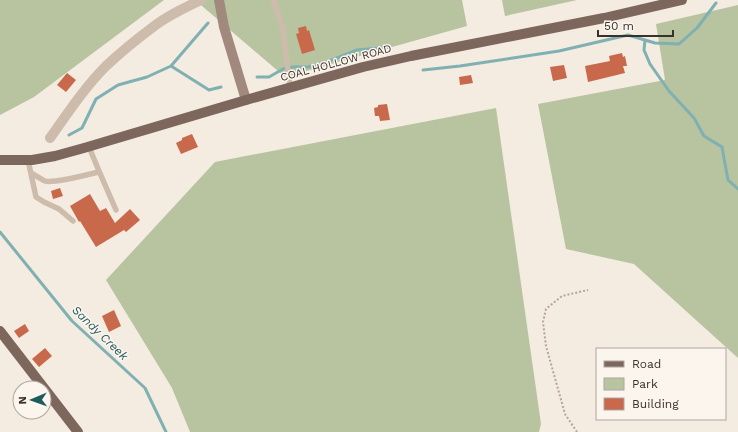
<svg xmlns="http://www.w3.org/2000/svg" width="738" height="432" font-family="'Work Sans',sans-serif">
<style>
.green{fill:#b8c4a0}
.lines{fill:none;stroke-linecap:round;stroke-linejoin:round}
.stream{stroke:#7fb0b2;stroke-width:3}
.building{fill:#c8694b}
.path{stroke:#b9a596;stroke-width:2;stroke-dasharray:2 2;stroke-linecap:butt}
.lane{stroke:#cdbbac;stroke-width:5.5}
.street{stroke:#cdbbac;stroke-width:10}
.secondary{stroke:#a18a7d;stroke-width:10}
.primary{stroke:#7d675c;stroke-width:10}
.labels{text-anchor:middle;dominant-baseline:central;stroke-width:3;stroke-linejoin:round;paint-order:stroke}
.street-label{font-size:11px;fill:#3b302b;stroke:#fbf5ee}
.water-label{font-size:12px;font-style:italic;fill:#1f5a5e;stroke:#fbf5ee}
</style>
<rect width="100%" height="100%" fill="#f4ebe1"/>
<path class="green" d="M0,0H164L34,97L0,115Z
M195,0H462L467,26L285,77Z
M502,0H577L505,16Z
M738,5V358L634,264L566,249L538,104L665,80L656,24Z
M496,108L541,424L539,432H190L172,388L106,280L215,162Z"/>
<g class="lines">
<path class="stream" d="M645,40L644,50L650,64L669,91L694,118L704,136L722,147L728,180L738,189
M171,66L209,90L221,87
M423,70L460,66L559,51L628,35L655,43L679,44L697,28L716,3
M257,77H269L283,69L293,67H308L327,62L357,50L390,47
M69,135L82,128L96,99L118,85L147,77L171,66L208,23
M0,232L72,321L145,388L166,432"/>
</g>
<path class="building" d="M306,26L307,31L309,30L315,50L302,54L296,34L299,33L298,28Z
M622,53L623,57L625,56L627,66H623L625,73L588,82L585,66L610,61L609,56Z
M564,65L567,78L553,81L550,67Z
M67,73L76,80L66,92L57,85Z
M471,75L473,83L460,85L459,77Z
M387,104L390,120L380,121L379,116H375L374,108L378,107V105Z
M192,134L198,147L181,154L176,143L182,140V138Z
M60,188L63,196L53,199L51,191Z
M90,194L100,211L106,208L115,223L130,209L140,220L126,232L124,230L96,247L80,221L79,222L70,206Z
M114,310L121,326L109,332L102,316Z
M25,324L29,331L19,338L14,331Z
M45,348L52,356L39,367L32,359Z"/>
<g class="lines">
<path class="path" d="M577,432L565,414L546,346L543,322L546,309L562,296L588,290"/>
<path class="lane" d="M273,0L283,29L290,87
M89,147L99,171L116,210
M28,160L36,197L44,202L59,209L73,221
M31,173C35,175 42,180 45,181C53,184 89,174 99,172"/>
<path class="street" d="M50,138C67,114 85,87 106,66C121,52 137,39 153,27C167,16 184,8 201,0"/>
<path class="secondary" d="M219,0L224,27L246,100"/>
<path class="primary" d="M0,160H32L55,156L84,148L246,100L363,67L411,56L604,18L682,0
M0,331L44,388
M44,388L78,432"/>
</g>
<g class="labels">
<g class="street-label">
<text transform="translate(336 63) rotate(-15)">COAL HOLLOW ROAD</text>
</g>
<g class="water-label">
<text transform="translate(100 333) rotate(44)">Sandy Creek</text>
</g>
</g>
<rect x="596" y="348" width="130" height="72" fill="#fbf5ee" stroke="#aea6a0"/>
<rect x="604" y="361" width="20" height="6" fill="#7d675c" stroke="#aea6a0"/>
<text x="632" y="368" font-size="12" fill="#3b302b">Road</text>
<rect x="604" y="378" width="20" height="12" fill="#b8c4a0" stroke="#aea6a0"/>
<text x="632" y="388" font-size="12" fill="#3b302b">Park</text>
<rect x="604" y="398" width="20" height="12" fill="#c8694b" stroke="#aea6a0"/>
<text x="632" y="408" font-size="12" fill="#3b302b">Building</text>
<g transform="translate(32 400) rotate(268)"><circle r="19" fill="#fbf5ee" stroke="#aea6a0"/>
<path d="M0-3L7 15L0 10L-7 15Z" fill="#1f5a5e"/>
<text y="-6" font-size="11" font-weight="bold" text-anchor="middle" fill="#3b302b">N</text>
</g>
<path d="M598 30v6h75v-6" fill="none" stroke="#3b302b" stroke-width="2"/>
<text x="604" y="30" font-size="12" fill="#3b302b" stroke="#fbf5ee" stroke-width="3" paint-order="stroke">50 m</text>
</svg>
